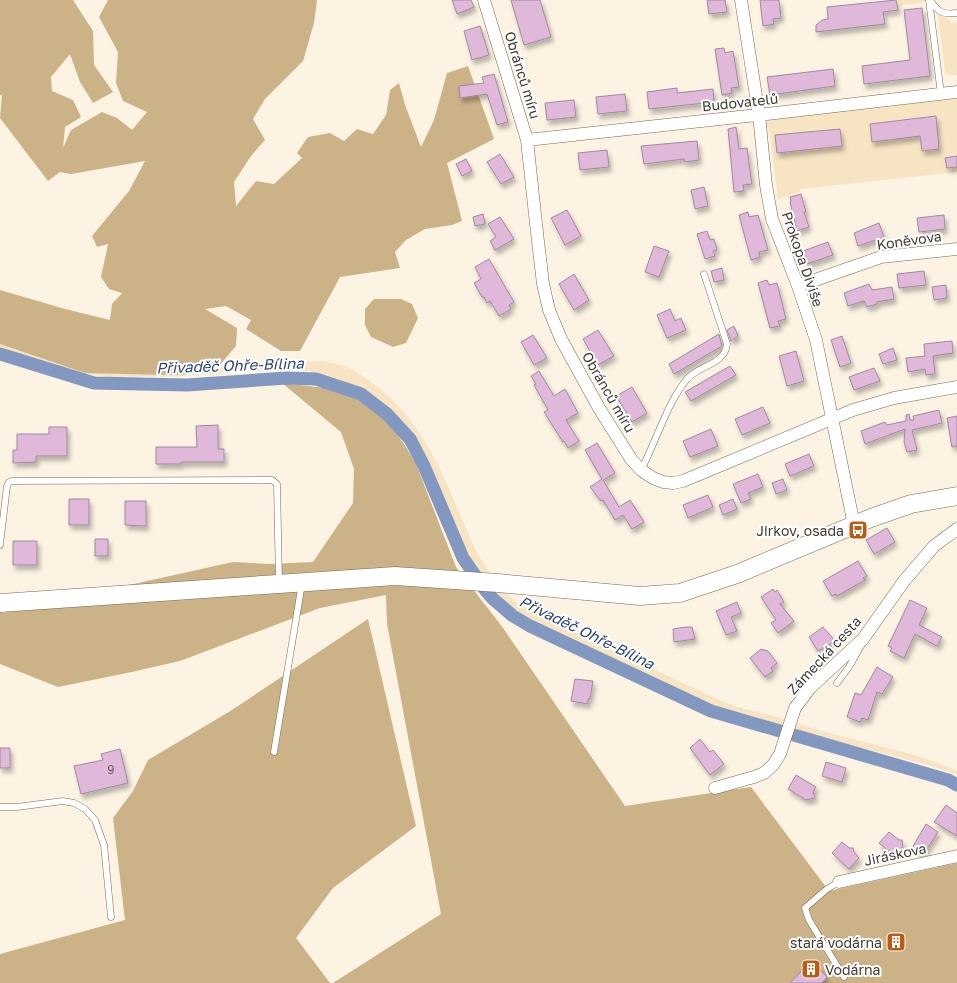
<svg xmlns="http://www.w3.org/2000/svg" width="957" height="983" font-family="'Golos Text',sans-serif">
<style>
.green{fill:#f7e4c3}
.forest{fill:#ccb287}
.lines{fill:none;stroke-linecap:round;stroke-linejoin:round}
.canal{stroke:#8398c0;stroke-width:13}
.building{fill:#dfb8da;stroke:#9f899d;filter:url(#shadow)}
.lane-casing{stroke:#766952;stroke-width:7}
.street-casing{stroke:#766952;stroke-width:13}
.secondary-casing{stroke:#766952;stroke-width:19}
.lane{stroke:#fff;stroke-width:6}
.street{stroke:#fff;stroke-width:12}
.secondary{stroke:#fff;stroke-width:18}
.labels{text-anchor:middle;dominant-baseline:central;stroke-width:4;stroke-linejoin:round;paint-order:stroke}
.number-label{font-size:12px;fill:#685a5b}
.street-label{font-size:14px;fill:#413b31;stroke:#fff}
.poi-label{font-size:14px;fill:#413b31;stroke:#fff;text-anchor:end}
.water-label{font-size:15px;font-style:italic;fill:#2d467b;stroke:#fff}
</style>
<defs>
<filter id="shadow"><feDropShadow dx="2.5" dy="4.5" stdDeviation="2" flood-color="#0004"/></filter>
</defs>
<rect width="100%" height="100%" fill="#fcf3e3"/>
<path class="green" d="M896,0H925V2L897,6Z
M938,14L950,20L951,23L957,22V75L950,76L945,73Z
M957,98V172L800,189V192L778,199L770,135L766,124L769,120Z
M0,330L181,370L323,361C331,363 340,364 347,367C375,381 403,407 420,434C443,469 458,511 475,549L482,561L491,573H477L421,446L403,423L384,403L368,391L325,374L300,370L240,371L184,376L108,377L82,373L0,349Z
M492,591H504L515,602L552,622L717,699L738,707L785,719L782,727L715,706L531,619L518,612Z
M795,722C848,742 905,747 957,771V775L932,766L793,730Z"/>
<path class="forest" d="M0,0H73L93,31L94,65L113,92L93,103L80,82L70,54L51,77L52,91L73,100L81,117L65,127L63,148L71,130L102,112L117,118L132,130L147,112L123,101L116,83L118,52L99,17L108,0H317L314,23L303,61L265,99L253,119L265,140L251,156L234,182L236,206L256,181L274,184L302,158L297,153L308,137L330,133L344,141L357,129L373,134L386,115L390,90L399,83L405,105L421,147L434,120L447,73L468,66L494,139L447,163L462,221L452,225L425,229L406,240L395,252L400,268L340,277L300,351H281L246,329L251,320L226,306L205,309L237,328L236,346L213,373L167,375L85,373L0,344V290L65,309L110,320L112,304L122,293L109,289L101,277L108,244L97,247L92,236L129,191L145,161L71,174L60,172L48,181L0,118L2,95H0Z
M374,299H401L412,304L418,318L406,343L393,347L371,337L365,325V309Z
M282,383L326,388L354,397L379,415L394,430L404,444L416,464L456,567L503,628L625,806L751,787L829,891L957,863V983H333L441,914L387,624L386,595L320,608L180,661L127,673L58,687L0,664V610L3,613L233,562L270,564L313,562L353,503L354,469L341,432Z
M368,619L416,826L333,888L296,938L330,983H0V954L125,920L113,818L133,791L148,760L232,710Z"/>
<g class="lines">
<path class="canal" d="M0,354L94,383L187,385L287,378L316,379L361,394L387,414L410,439L424,466L463,558L486,591L492,598L513,616L530,626L711,711L948,780L957,785"/>
</g>
<path class="building" d="M452,0H471L474,7L457,14Z
M511,0H540L551,37L524,45Z
M707,0H725L727,12L709,14Z
M760,0H779L781,18L773,19L774,24L763,26Z
M896,0L898,10L883,12L885,24L816,32V25L822,20L828,19L827,7Z
M922,8L930,76L864,84L862,66L910,60L904,10Z
M480,26L489,55L472,60L464,31Z
M724,48L725,53L733,51L739,87L731,88L732,93L722,95L715,49Z
M833,69L835,86L770,95L767,77Z
M494,74L508,122L497,125L487,94L460,98L459,86L484,83L482,77Z
M677,88V93L713,89L714,102L649,109L647,92Z
M625,94L627,111L598,114L596,97Z
M574,100L576,117L547,120L545,103Z
M936,116L939,149L922,151L920,136L872,142L870,124Z
M736,127L739,149L747,148L752,184L743,185L744,191L734,192L728,129Z
M840,129L842,146L777,153L775,135Z
M697,141L699,160L685,162L684,159L644,164L641,146Z
M607,150L609,167L580,170L578,153Z
M500,154L514,177L501,184L487,162Z
M957,156V167L947,168L945,158Z
M466,159L472,171L462,176L456,164Z
M704,187L708,206L695,209L691,190Z
M801,194L806,212H804L809,227L797,231L790,202H791L790,197Z
M567,210L581,236L565,245L551,218Z
M748,212L749,217L758,215L768,250L759,252L760,257L751,260L739,215Z
M483,214L485,224L475,226L473,217Z
M944,215L945,229L919,232L917,218Z
M500,217L514,239L495,250L490,241L496,237L488,224Z
M879,223L884,237L858,246L854,233Z
M707,231L710,240L714,239L717,250L713,251L715,256L705,259L697,234Z
M828,242L833,255L807,264L803,251Z
M654,246L669,251L659,277L645,272Z
M489,259L514,302L509,305L511,309L499,316L490,301L487,303L484,297H482L474,283L481,279L475,267Z
M722,268L724,280L714,282L711,271Z
M924,271L926,285L899,288L897,274Z
M574,274L589,300L574,310L559,284Z
M767,280L769,285L777,283L786,319L778,321L780,326L770,328L758,283Z
M869,284L872,290L892,287L894,299L877,302V304L867,307L864,301L848,306L844,293Z
M946,285L947,298L934,300L932,287Z
M670,309L675,321L681,318L686,330L667,338L657,315Z
M734,326L738,336L731,341L727,330Z
M598,330L614,356L598,365L583,339Z
M719,334L722,346L674,374L669,364Z
M533,335L547,358L534,365L521,342Z
M842,336L851,363L840,367L831,340Z
M952,341L953,353L933,356L935,374L926,375L925,369L908,372L906,358L925,356L924,344Z
M893,348L897,360L883,364L879,354Z
M796,351L804,381L787,386L779,356Z
M730,366L736,375L691,401L685,392Z
M874,368L880,381L854,390L849,377Z
M539,371L554,396L565,389L578,413L566,420L579,441L568,448L564,441L563,442L544,412L548,410L534,385L536,384L531,376Z
M632,387L647,413L632,422L616,396Z
M763,407L770,423L742,435L735,419Z
M939,410L942,423L912,430L917,450L907,452L904,442L905,429L865,444L861,431L885,422L887,425L906,421V415L909,414L910,420H914L913,416Z
M957,416V446L952,447L947,418Z
M218,425V449H224V462H181V464H156V447H197L196,426Z
M49,427H67V456H36V462L13,463V450H17V434H49Z
M711,429L718,446L690,457L683,441Z
M597,443L615,473L603,480L619,507L630,500L644,522L632,529L623,515L615,520L603,500L601,501L590,487L602,479L585,450Z
M809,454L814,466L790,476L785,464Z
M758,474L763,487L748,493L751,499L741,503L733,484Z
M783,479L787,490L776,494L772,483Z
M708,495L713,507L688,518L683,505Z
M69,499H89V525H69Z
M733,499L737,509L723,515L719,505Z
M125,501H146V526L125,525Z
M887,528L895,542L874,554L866,540Z
M95,539H108V556H95Z
M13,541H37V565H13Z
M858,561L867,576L863,578L865,580L837,596L836,594L832,596L823,581Z
M773,589L775,592L777,590L784,602L780,604L794,621L778,633L771,623L776,620L761,597Z
M910,600L927,608L919,625L942,637L937,646L915,634L904,658L890,651L892,648L888,646Z
M737,602L741,613L731,617L737,631L726,635L716,611Z
M686,627H692L695,639L674,642L673,629Z
M823,627L835,641L818,651L809,637Z
M761,649L768,651L777,663L771,668L773,671L765,677L750,658Z
M877,667L893,677L882,694L877,692L868,720L862,718L860,722L847,717L855,693L861,695Z
M575,679L593,681L590,699H588V704L571,701Z
M700,739L710,752L713,750L724,764L710,775L690,748Z
M0,748H10V768H0Z
M120,749L128,783L81,794L74,766L103,760L101,754Z
M826,762L846,768L842,782L822,776Z
M796,775L816,787L813,792L815,798L806,800L788,789Z
M946,805L957,813V836L934,822Z
M926,824L938,832L923,855L912,848Z
M889,832L899,840H902L903,846L895,856L879,843Z
M842,842L849,848H853L854,852L859,858L849,869L832,853Z
M811,961L827,977L822,983H790Z"/>
<g class="lines">
<g class="lane-casing">
<path id="lane" d="M929,0L941,94
M930,0C938,12 942,15 957,13
M641,470C656,442 667,403 687,379C699,365 725,365 727,344L704,274
M0,545L7,486L9,482L12,481L272,480L277,484L279,583
M837,683L849,667L862,644
M274,752L302,583
M0,807H17L63,801L74,803L85,809L95,820L104,845L111,917
M839,882L827,889L805,908L809,920L844,977"/>
</g>
<g class="street-casing">
<path id="street" d="M484,0L527,140L536,224L543,284L549,310L561,339L599,408L631,459L641,470L653,478L663,482L673,483L683,481L853,410L894,398L957,387
M741,0L759,115L766,185L772,219L798,286L816,340L854,525
M527,140L767,114L957,92
M798,286L881,257L957,249
M715,788L754,777L764,773L773,765L780,754L795,708L810,688L863,639L904,581L934,546L957,529
M839,882L957,856"/>
</g>
<g class="secondary-casing">
<path id="secondary" d="M0,603L395,576L498,583L640,596L680,593L737,574L871,518L911,504L957,496"/>
</g>
<use href="#lane" class="lane"/>
<use href="#street" class="street"/>
<use href="#secondary" class="secondary"/>
</g>
<defs>
<g id="bus-square" transform="scale(1)"><rect x="-9" y="-9" width="18" height="18" rx="4" fill="#bb5c15" stroke="#fff"/><path d="M-5-6H5V4H4V6H2V4H-2V6H-4V4H-5ZM-3.5-4V0h7V-4ZM-3.5 1.2v1.5H-2V1.2ZM2 1.2v1.5H3.5V1.2Z" fill="#fff"/></g>
<g id="building-square" transform="scale(1)"><rect x="-9" y="-9" width="18" height="18" rx="4" fill="#bb5c15" stroke="#fff"/><path d="M-4-6H4V6H1V3H-1V6H-4ZM-2.5-4.3h1.7v1.8h-1.7ZM.8-4.3h1.7v1.8H.8ZM-2.5-1h1.7V.8h-1.7ZM.8-1h1.7V.8H.8Z" fill="#fff"/></g>
</defs>
<g fill-rule="evenodd">
<use href="#bus-square" x="858" y="530"/>
<use href="#building-square" x="896" y="942"/>
<use href="#building-square" x="811" y="969"/>
</g>
<g class="labels">
<g class="number-label">
<text x="111" y="769">9</text>
</g>
<g class="street-label">
<text transform="translate(523 75) rotate(73)">Obránců míru</text>
<text transform="translate(740 102) rotate(-6)">Budovatelů</text>
<text transform="translate(909 240) rotate(-8)">Koněvova</text>
<text transform="translate(803 259) rotate(71)">Prokopa Diviše</text>
<text transform="translate(609 392) rotate(60)">Obránců míru</text>
<text transform="translate(824 655) rotate(-47)">Zámecká cesta</text>
<text transform="translate(895 854) rotate(-12)">Jiráskova</text>
</g>
<g class="poi-label">
<text x="844" y="530">Jirkov, osada</text>
<text x="882" y="942">stará vodárna</text>
<text x="825" y="969" text-anchor="start">Vodárna</text>
</g>
<g class="water-label">
<text transform="translate(230 365) rotate(-2)">Přivaděč Ohře-Bílina</text>
<text transform="translate(587 632) rotate(26)">Přivaděč Ohře-Bílina</text>
</g>
</g>
</svg>
